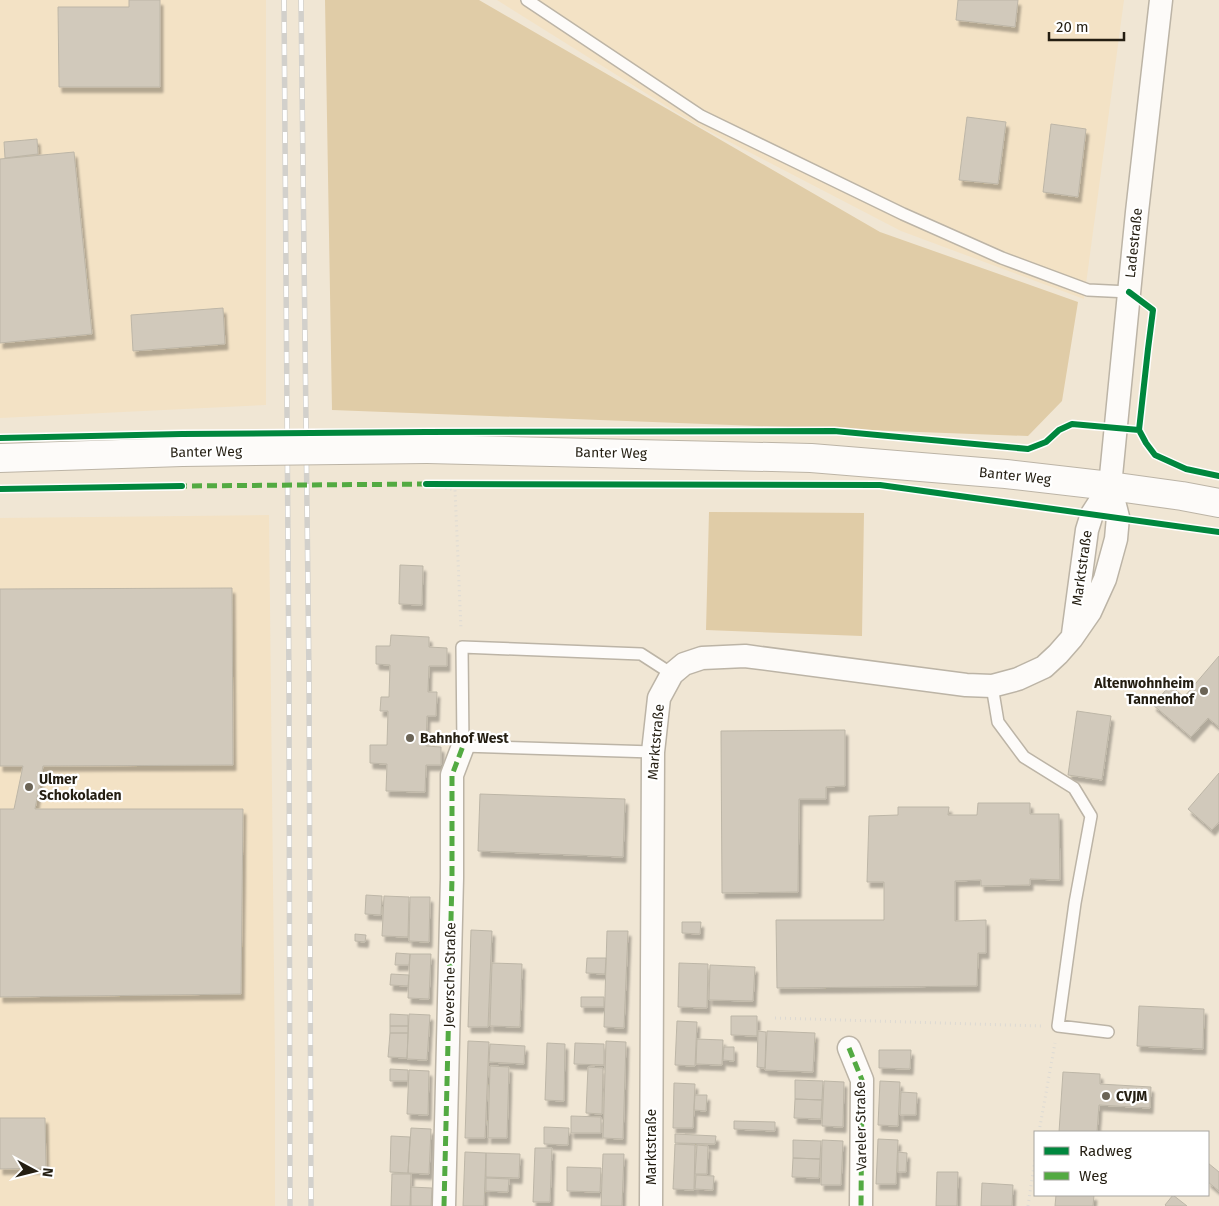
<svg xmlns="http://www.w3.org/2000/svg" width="1219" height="1206" font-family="'Fira Sans',sans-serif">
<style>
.built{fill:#f3e2c5}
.green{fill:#e0cca7}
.building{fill:#d1c9bb;stroke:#bdb6a7;filter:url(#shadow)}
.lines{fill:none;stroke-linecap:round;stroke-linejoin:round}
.service-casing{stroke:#bcb4a6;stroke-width:14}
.minor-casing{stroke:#bcb4a6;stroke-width:25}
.tertiary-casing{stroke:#bcb4a6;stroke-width:30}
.path{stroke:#dddad4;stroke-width:3;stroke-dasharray:1 4;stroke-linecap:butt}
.service{stroke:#fdfbf9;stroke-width:11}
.minor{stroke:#fdfbf9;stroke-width:22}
.tertiary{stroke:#fdfbf9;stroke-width:28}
.rail-casing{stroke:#d2d0cb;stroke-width:5.5}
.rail{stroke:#fff;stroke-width:4;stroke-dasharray:11;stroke-linecap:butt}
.tertiary-bridge-casing{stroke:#bcb4a6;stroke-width:30;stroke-linecap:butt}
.tertiary-bridge{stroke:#fdfbf9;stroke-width:28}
.quiet{stroke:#53aa42;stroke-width:5;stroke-dasharray:10 5;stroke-linecap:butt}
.cycleway-casing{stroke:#fff;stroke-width:9}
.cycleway{stroke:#00873e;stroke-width:6}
.poi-dot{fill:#6b6456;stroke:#fff;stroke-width:2}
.labels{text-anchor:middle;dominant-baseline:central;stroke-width:4.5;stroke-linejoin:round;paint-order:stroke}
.street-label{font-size:14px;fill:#241e12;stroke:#fff}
.poi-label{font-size:14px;font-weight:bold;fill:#241e12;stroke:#fff;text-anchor:start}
</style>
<defs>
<filter id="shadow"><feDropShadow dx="3" dy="5.5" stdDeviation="1" flood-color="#0004"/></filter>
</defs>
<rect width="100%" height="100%" fill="#f0e6d4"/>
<path class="built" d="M0,0H266V405L0,418Z
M497,0H1124L1084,299L901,231L695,124Z
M269,515L275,1065V1206H0V518Z"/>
<path class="green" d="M325,0H479L880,232L1078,302L1062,401L1028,436L332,410Z
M709,512L864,513L862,636L706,630Z"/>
<path class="building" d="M129,0H160V87H59L58,7H129Z
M958,0H1018L1015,27L956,20Z
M967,117L1006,122L998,184L959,180Z
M1051,124L1086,129L1078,197L1043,192Z
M37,139L38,154L5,158L4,142Z
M74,152L92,334L0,343V159Z
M223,308L225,344L133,351L131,315Z
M400,565L423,566L422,605L399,604Z
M232,588L233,765L43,766L35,809H243L241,994L0,997V809H14L23,766H0V589Z
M391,635L429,637V647L447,648V666H429L428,692H437L436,716H427L426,746L441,747V765H426L425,792L386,791L387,764L370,763V745H387L388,711H380L381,697H389L390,665L376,664V646H390Z
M1219,656V727L1208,718L1191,737L1153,705L1170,685L1184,697Z
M1077,711L1111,716L1102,780L1068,775Z
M845,730V786L826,787V799H799L798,892L722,893L721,731Z
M1219,773V822L1212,830L1188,809Z
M480,794L625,799L623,857L478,851Z
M978,803H1030V814H1059L1060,880L1030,879V885L981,886V880L955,881V921L986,920V953H978L977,986L777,988L776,920H884V882H867L869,816L898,815V807H949L948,815H977Z
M366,895L382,896L381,915L365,914Z
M384,896L409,897L408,937L382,936Z
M410,897H430L429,942L409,941Z
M682,922H701L700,934L682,933Z
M471,930L492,931L488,1027H468Z
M607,931H628L624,1028L604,1027Z
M355,934L366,935L365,942L355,941Z
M396,953L410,954L409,965H395Z
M410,954H431L429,999L408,998Z
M587,958H606L605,974L586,973Z
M492,963L522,964L520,1027L490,1026Z
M679,963L708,964L707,1008L678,1007Z
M710,965L755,967L753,1001L709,1000Z
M391,974L409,975L408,986L390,985Z
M581,997H604V1007H581Z
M1139,1006L1204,1009L1203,1049L1137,1046Z
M390,1014L408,1015V1026H390Z
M409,1014L430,1015L427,1060L407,1059Z
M731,1016H757V1036L731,1035Z
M677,1021L697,1022L695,1066L675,1065Z
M390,1026H408V1033H390Z
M758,1031L766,1032L765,1068L757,1067Z
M767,1031L815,1033L813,1072L765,1070Z
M390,1033H408L407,1058L388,1057Z
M697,1039L723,1040L722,1065L696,1064Z
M468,1041L489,1042L485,1138H465Z
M606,1041L626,1042L623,1139L603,1138Z
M547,1043L565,1044L564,1101L545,1100Z
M575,1043L604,1044V1065L574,1064Z
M490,1044L525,1046L524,1064L489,1062Z
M724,1047H734V1061L723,1060Z
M879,1050H911L910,1069L879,1068Z
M490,1066L509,1067L507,1138H488Z
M588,1067L603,1068L602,1114L586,1113Z
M390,1069L408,1070V1081H390Z
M409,1070L429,1071L428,1115L407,1114Z
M1063,1072L1100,1074V1084L1151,1087L1150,1108L1099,1105L1097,1132H1059Z
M795,1080L823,1081L822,1100L795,1099Z
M824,1081L844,1082L843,1127L822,1126Z
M880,1081L900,1082L898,1126L878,1125Z
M674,1083L695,1084L693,1128H673Z
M901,1092L917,1093L916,1115H900Z
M695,1095H707L706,1111L694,1110Z
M795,1099L822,1100L821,1119L794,1118Z
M571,1116L601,1117V1133H571Z
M0,1118H45L46,1168L0,1169Z
M734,1121L775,1122V1131L734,1129Z
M544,1127L569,1128L568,1145L544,1144Z
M411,1128L431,1129L429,1174L408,1173Z
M675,1134L716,1136L715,1144L675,1143Z
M391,1136L410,1137L408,1173L390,1172Z
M878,1139L898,1140L896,1184H876Z
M793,1140L821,1141L820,1159L793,1158Z
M822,1140L843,1141L841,1185H821Z
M675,1144L695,1145L694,1190L673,1189Z
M697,1145L708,1146L707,1174H695Z
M535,1148H552L550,1202H533Z
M465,1152L486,1153L484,1206H463Z
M898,1152L907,1153L906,1172H898Z
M486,1153L520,1154L519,1178L486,1177Z
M603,1154H624L622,1206H601Z
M793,1158L820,1159L819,1178L792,1177Z
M1208,1163L1219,1172V1191L1208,1182Z
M567,1167L601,1168L600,1192L567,1191Z
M937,1172H958L957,1206H936Z
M392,1174H411L410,1206H391Z
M696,1175L714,1176L713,1190L695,1189Z
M486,1178L509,1179L508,1192L486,1191Z
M982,1183L1013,1185L1012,1206H981Z
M411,1187L432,1188L431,1206H411Z
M1056,1195H1094L1093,1206H1055Z
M1173,1195L1187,1206H1166L1165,1205Z"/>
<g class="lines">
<g class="service-casing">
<path id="service" d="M527,0L701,116L903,214L1002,258L1088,290L1129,292
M992,686L998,722L1024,757L1074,788L1091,816L1075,903L1058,1026L1108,1032
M653,752L463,746L462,647L641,654L672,674"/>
</g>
<g class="minor-casing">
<path id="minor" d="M1073,634L1087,530L1092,514L1110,486
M849,1048L862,1080L861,1206
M444,1206L452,878V775L463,746
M651,1206L653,752L659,698L672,674L684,664L702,658L745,656L966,685L992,686L1018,679L1044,667L1058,654L1072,638L1090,612L1105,579L1116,539L1118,517L1110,486L1137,212L1161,0"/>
</g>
<g class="tertiary-casing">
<path id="tertiary" d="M427,449L811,458L1006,474L1110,486L1182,496L1219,503
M0,458L182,452"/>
</g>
<path class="path" d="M1141,433L1146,443L1155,455L1184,468
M1027,449L1046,442L1059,430L1072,424L1094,426
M426,484L455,490L461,629
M775,1018L1041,1026
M1039,1132L1055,1043
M1028,1206L1035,1159"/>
<use href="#service" class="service"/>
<use href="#minor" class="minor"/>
<use href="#tertiary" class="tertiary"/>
<g class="rail-casing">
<path id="rail" d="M284,0L289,683L290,1206
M301,0L309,676L311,1206"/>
</g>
<use href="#rail" class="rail"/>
<g class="tertiary-bridge-casing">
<path id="tertiary-bridge" d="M182,452L427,449"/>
</g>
<use href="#tertiary-bridge" class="tertiary-bridge"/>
<path class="quiet" d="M177,486L430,484
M849,1048L862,1080L861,1206
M444,1206L452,878V775L463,746"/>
<g class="cycleway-casing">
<path id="cycleway" d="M1129,292L1153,310L1148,349L1139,430
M0,438L182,434L426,432L834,431L1028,449L1046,442L1059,430L1072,424L1139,430L1146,443L1155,455L1186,469L1219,476
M426,484L880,485L1219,532
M0,489L182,486"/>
</g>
<use href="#cycleway" class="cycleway"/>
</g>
<g class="poi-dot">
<circle cx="1204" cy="691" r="5"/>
<circle cx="410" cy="738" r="5"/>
<circle cx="29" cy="787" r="5"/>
<circle cx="1106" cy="1096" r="5"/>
</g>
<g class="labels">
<g class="street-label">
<text transform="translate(1134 243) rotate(-84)">Ladestraße</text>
<text transform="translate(206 452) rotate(-1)">Banter Weg</text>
<text transform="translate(611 453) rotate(1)">Banter Weg</text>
<text transform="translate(1015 476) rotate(6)">Banter Weg</text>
<text transform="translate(1082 568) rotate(-82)">Marktstraße</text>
<text transform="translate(656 742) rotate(-85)">Marktstraße</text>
<text transform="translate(450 975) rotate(-89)">Jeversche Straße</text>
<text transform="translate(861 1126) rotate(-91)">Vareler Straße</text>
<text transform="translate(651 1147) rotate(-90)">Marktstraße</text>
</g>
<g class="poi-label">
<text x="1194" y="683" text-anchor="end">Altenwohnheim<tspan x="1194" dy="16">Tannenhof</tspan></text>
<text x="420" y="738">Bahnhof West</text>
<text x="39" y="779">Ulmer<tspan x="39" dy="16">Schokoladen</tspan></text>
<text x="1116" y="1096">CVJM</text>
</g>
</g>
<rect x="1034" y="1131" width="175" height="65" fill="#ffffff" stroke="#a7a5a0"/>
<rect x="1044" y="1147" width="25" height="8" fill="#00873e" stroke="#a7a5a0"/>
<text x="1079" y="1156" font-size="15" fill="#241e12">Radweg</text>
<rect x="1044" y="1172" width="25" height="8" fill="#53aa42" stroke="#a7a5a0"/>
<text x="1079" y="1181" font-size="15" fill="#241e12">Weg</text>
<g transform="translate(35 1171) rotate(97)" stroke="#ffffff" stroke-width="4" paint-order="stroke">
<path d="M0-4L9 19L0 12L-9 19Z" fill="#241e12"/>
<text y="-8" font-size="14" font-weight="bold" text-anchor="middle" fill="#241e12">N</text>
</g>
<path d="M1049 32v8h75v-8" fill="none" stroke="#241e12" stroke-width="2.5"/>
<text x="1056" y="32" font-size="15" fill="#241e12" stroke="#ffffff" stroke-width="4" paint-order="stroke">20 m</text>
</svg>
